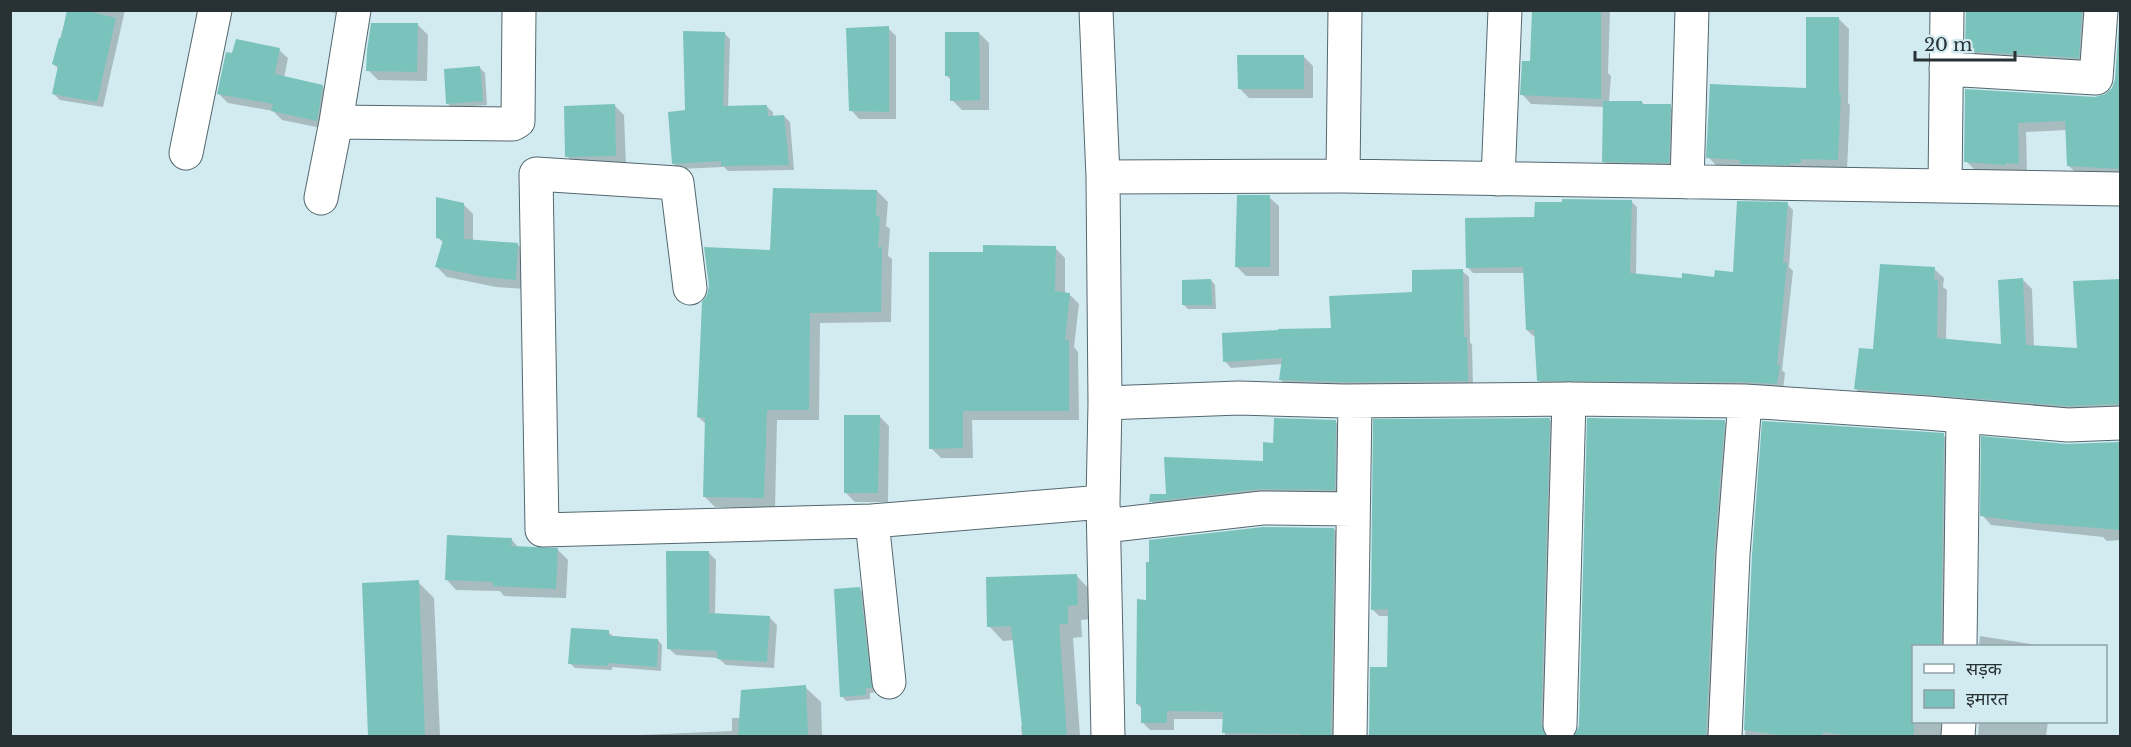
<svg xmlns="http://www.w3.org/2000/svg" width="2131" height="747" font-family="'Libre Baskerville','Noto Sans Devanagari',serif">
<style>
.shadow{fill:#0003}
.building{fill:#7ac3bc}
.lines{fill:none;stroke-linecap:round;stroke-linejoin:round}
.minor-casing{stroke:#53686e;stroke-width:35}
.minor{stroke:#fff;stroke-width:33}
</style>
<rect width="100%" height="100%" fill="#d2ebf1"/>
<path class="shadow" d="M68,10H125L103,107L60,100L54,94L59,69L53,64Z
M320,10H341L340,14Z
M1533,10H1610L1608,73L1611,76L1609,102H1642L1645,106H1670L1680,116L1678,172L1614,171L1604,161V107L1531,104L1522,94L1531,63Z
M1977,10H2093L2087,67L1976,60L1967,51Z
M1839,19L1849,29L1848,103L1850,105L1847,169L1718,167L1708,157L1807,90Z
M2120,21V178L2078,175L2068,165L2067,130L2026,132L2027,172L1975,170L1966,161L1967,91L2095,98L2104,96L2112,90L2116,80Z
M418,25L428,35L427,81L378,80L368,70Z
M888,28L896,36V119H859L851,110Z
M724,33L730,39L728,107H767L773,112V117L784,116L790,122L794,170L728,171L724,167L679,169L673,163L686,111Z
M979,33L989,43V110H962L952,100V81L947,76Z
M279,50L288,58L284,78L322,86L331,95L326,129L282,120L273,111L228,103L219,94Z
M1303,56L1313,66V98H1249L1239,88Z
M480,68L485,73L487,105L452,108L447,103Z
M614,105L624,115L626,165L577,166L567,156Z
M877,191L888,202L886,226L890,229L888,256L892,259L891,322L820,323L819,420H777L775,509L715,507L704,496L707,425L698,417L772,252Z
M1269,197L1279,206V276H1246L1236,266Z
M1631,201L1637,207L1636,275L1683,279L1715,278L1734,273L1787,204L1793,210L1789,267L1793,271L1782,370L1785,373L1783,390L1544,386L1538,380L1536,335L1533,336L1527,330L1525,273H1473L1467,267L1536,218Z
M463,204L473,214V241L518,245L528,255L525,289L496,287L447,277L437,267L444,244L438,237Z
M1055,248L1065,258V294H1069L1079,304L1074,347L1078,352L1079,420H972L973,458H941L931,448L984,254Z
M1934,269L1944,278L1943,287L1947,290L1946,341L2003,346L2023,280L2032,289L2034,347L2078,349L2120,280V413L1865,398L1856,389L1874,351Z
M1462,271L1469,277L1470,342L1472,345L1473,387L1287,386L1281,380L1283,364L1231,368L1225,361L1333,329Z
M1211,280L1215,285L1216,309H1188L1183,304Z
M879,416L889,426L888,502H855L845,492Z
M1549,419L1556,426L1549,736H1370L1371,668L1388,669L1390,616H1379L1372,609Z
M1335,421L1340,426L1339,494L1156,506L1151,501L1265,463L1274,444Z
M1724,421L1731,428L1713,736H1576Z
M1943,435L1950,442L1948,646H1914V722H1949L1947,736H1745L1753,555Z
M2120,443V540L2107,541L2103,537L1991,525L1982,515Z
M1334,529L1342,537L1339,736H1225L1224,719H1174V730H1150L1142,722V709L1137,704L1147,601Z
M511,539L519,548L558,550L568,560L566,598L504,596L500,591L456,590L447,580Z
M708,552L716,560L715,615L770,618L777,625L774,668L726,665L718,658L676,655L668,648Z
M1076,575L1090,590L1092,619L1081,620L1082,637L1073,638L1080,736H1022L1021,726H1023L1014,640L1003,641L989,626Z
M418,582L434,598L440,736H370L364,584Z
M860,589L864,594L876,692L870,693V699L846,701L842,696Z
M608,632L613,636L658,640L662,645L661,671L612,667V670L575,668L570,663Z
M1980,636L2044,646H2045H1979Z
M805,687L821,702L822,736H617L732,731V718H741Z
M1979,722H2048L2046,736H1978Z"/>
<path class="building" d="M67,10H84L116,18L97,102L52,94L58,66L52,64L59,38L61,39Z
M1532,10H1601V99L1520,95L1522,61H1530Z
M1966,10H2082L2079,58L1965,51Z
M2120,10H2121V169L2067,166L2065,121L2018,123L2019,164L2006,163V165L1964,162L1965,89L2095,97L2105,94L2112,88L2115,79Z
M1806,17H1839V94H1841L1838,160L1801,159V163H1790V165L1739,164L1740,160L1706,158L1710,84L1806,88Z
M371,23H418L417,72L366,71L367,50Z
M889,26V112L849,111L846,28Z
M683,31L725,32L723,106L767,105L768,116L784,115L789,165L721,166V161L672,164L668,112L685,110Z
M945,32H979L980,100L950,101V76H945Z
M236,39L280,48L275,74L323,85L317,121L271,111L273,104L217,94L226,52L232,53Z
M1237,55H1304V89H1238Z
M480,66L483,101L446,104L444,69Z
M1603,101H1642V104H1671L1669,163L1602,162Z
M615,104L616,156L565,157L564,106Z
M773,188L877,190L876,216L880,217L878,247H882L881,312L810,313L809,410H767L764,498L703,497L705,418L697,417L702,302L707,295L709,286L704,247L770,250Z
M1237,195H1270V267H1235Z
M436,197L464,203V239L518,243L516,280L485,277L435,267L443,240L436,238Z
M1562,199L1632,200L1630,273L1682,278V273L1714,277L1715,270L1733,272L1737,201L1788,202L1783,263H1787L1777,365H1780L1777,384L1745,382L1537,381L1534,330H1526L1523,267L1466,268L1465,218L1534,217L1535,202H1562Z
M983,245L1056,246L1055,291L1070,293L1065,340H1069V411H963V448L929,449V252H983Z
M1880,264L1935,267L1934,279L1938,280L1937,338L2001,344L1998,280L2023,278L2026,345L2077,348L2073,281L2121,279V404L2068,406L1854,389L1859,348L1873,349Z
M1463,269L1464,337H1467L1468,381L1344,382L1279,380L1282,358L1223,362L1222,333L1278,330V329L1331,328L1329,296L1412,292V270Z
M1211,279L1212,305H1182V280Z
M844,415H880L878,493H844Z
M1274,418L1336,420L1335,490L1260,489L1149,502L1150,494H1166L1164,457L1263,461V442L1273,443Z
M1550,418L1541,724L1546,736H1369L1370,667H1387L1388,609L1371,610L1373,419Z
M1587,418L1725,420L1714,553L1706,736H1574L1579,726Z
M1762,421L1944,433L1941,646H1914V736H1852L1823,732L1822,736H1787L1744,730L1752,555Z
M1981,436L2066,444L2121,442V530L2034,523L1980,516Z
M1263,527L1334,528L1331,736H1301V734L1222,733L1223,712L1167,711V723H1141V704H1136L1137,599L1146,600V562H1149V540Z
M447,535L512,538L511,546L558,548L556,589L493,586V582L445,580Z
M666,551H709V613L770,616L767,662L717,659V651L667,649Z
M1077,574L1078,605L1068,606V624H1059L1067,736H1023L1011,626L987,627L986,577Z
M419,580L425,736H368L362,583Z
M860,587L872,688H866V695L840,697L834,589Z
M571,628L609,630V636L658,639L657,667L608,663V666L568,664Z
M806,685L808,736H738L741,690Z"/>
<g class="lines">
<g class="minor-casing">
<path id="minor" d="M1096,10L1103,177L1105,403L1103,502L1108,736
M1946,69L2096,78L2101,10
M336,122L354,10
M186,153L215,10
M1343,176L1345,10
M1103,177L1343,176L2120,189
M1498,179L1505,10
M1687,182L1692,10
M1945,186L1947,10
M321,198L336,122L513,124L518,121L519,10
M690,288L677,183L536,174L542,530L872,521L1103,502
M1105,403L1239,398L1344,401L1569,399L1745,401L1927,413L2068,425L2120,423
M872,521L889,682
M1104,526L1262,508L1353,509
M1960,646L1963,416
M1560,725L1569,399
M1350,736L1355,401
M1725,736L1733,554L1745,401
M1958,736L1959,722"/>
</g>
<use href="#minor" class="minor"/>
</g>
<rect width="2131" height="747" fill="none" stroke="#283134" stroke-width="24"/>
<rect x="1912" y="645" width="195" height="78" fill="#d2ebf1" stroke="#8ea1a5" stroke-width="1.5"/>
<rect x="1924" y="664" width="30" height="9" fill="#ffffff" stroke="#8ea1a5" stroke-width="1.5"/>
<text x="1966" y="675" font-size="18" fill="#283134">सड़क</text>
<rect x="1924" y="690" width="30" height="18" fill="#7ac3bc" stroke="#8ea1a5" stroke-width="1.5"/>
<text x="1966" y="705" font-size="18" fill="#283134">इमारत</text>
<path d="M1915 51v9h100v-9" fill="none" stroke="#283134" stroke-width="3"/>
<text x="1924" y="51" font-size="18" fill="#283134" stroke="#d2ebf1" stroke-width="4.5" paint-order="stroke">20 m</text>
</svg>
